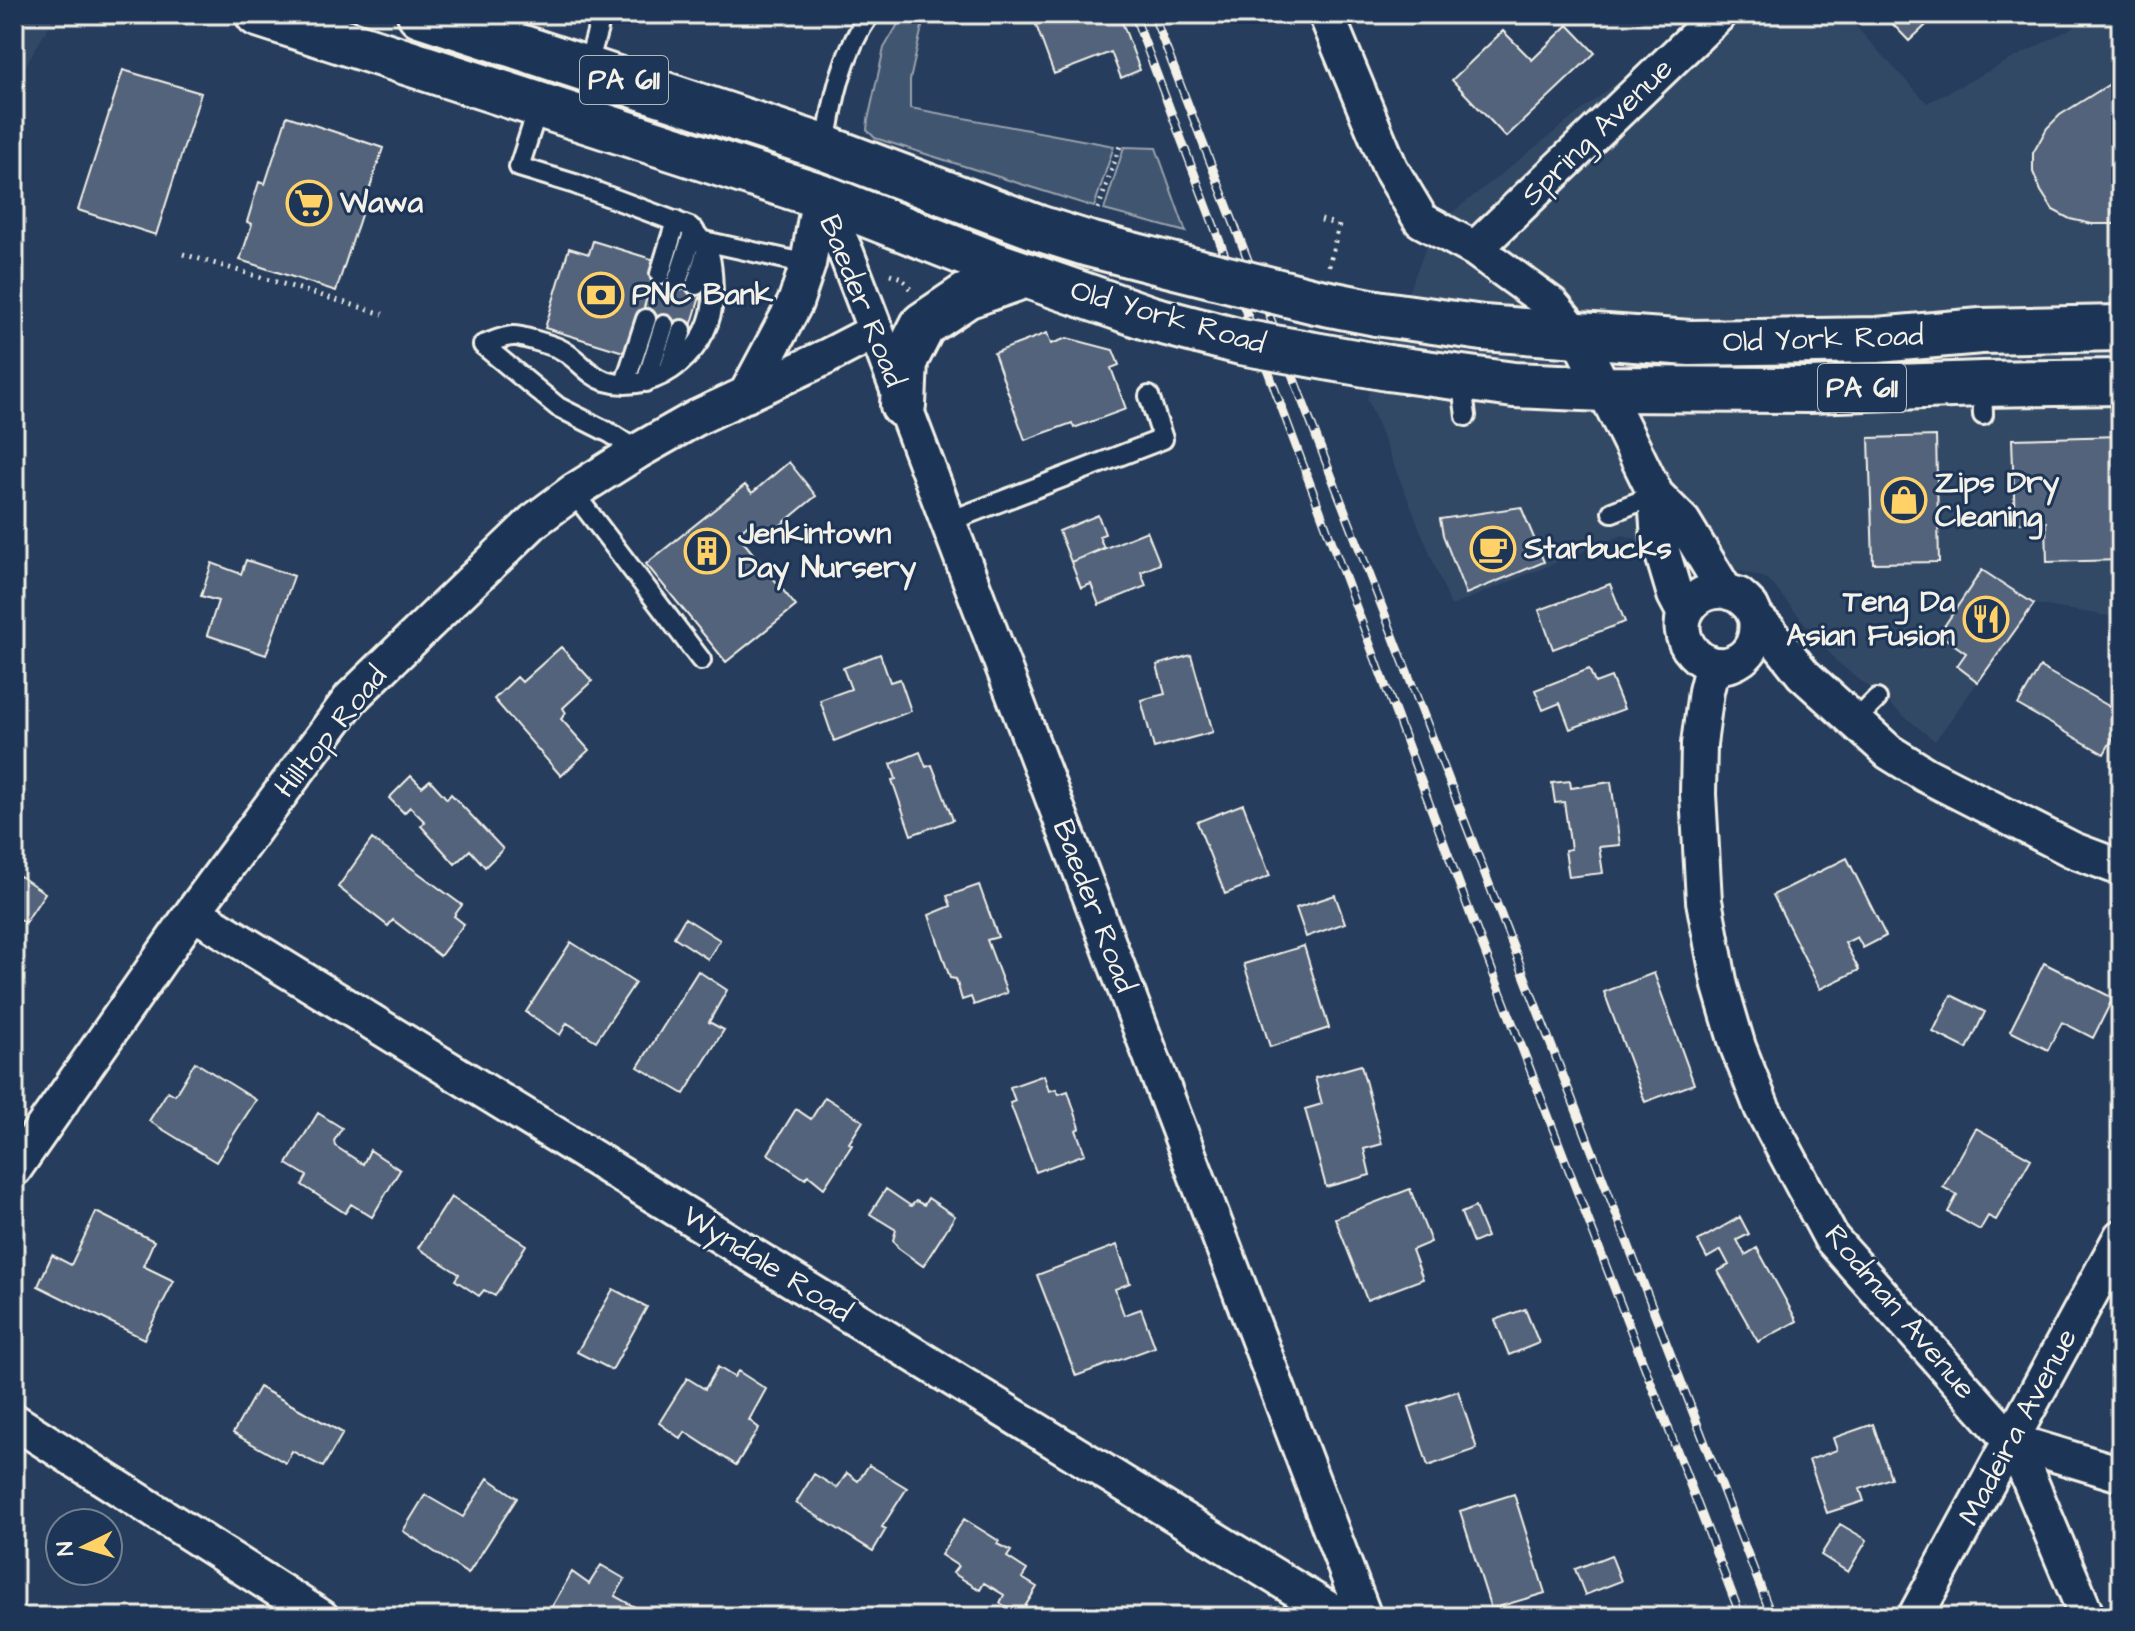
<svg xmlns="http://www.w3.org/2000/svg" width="2135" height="1631" font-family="'Architects Daughter',sans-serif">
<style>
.built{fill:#334966}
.green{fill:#40546f;stroke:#9aa2ac;stroke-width:2}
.building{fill:#52647b;stroke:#f4f1e8;stroke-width:2}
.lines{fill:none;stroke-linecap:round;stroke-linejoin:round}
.lane-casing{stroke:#f4f1e8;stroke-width:24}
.street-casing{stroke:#f4f1e8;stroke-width:40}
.highway-casing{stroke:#f4f1e8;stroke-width:50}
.path{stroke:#f4f1e8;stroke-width:5;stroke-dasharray:2 6;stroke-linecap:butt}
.lane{stroke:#1d3557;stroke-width:18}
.street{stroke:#1d3557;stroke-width:34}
.highway{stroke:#1d3557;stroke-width:44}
.rail-casing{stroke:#f4f1e8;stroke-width:9}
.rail{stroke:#1d3557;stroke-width:6;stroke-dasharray:18;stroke-linecap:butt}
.highway-bridge-casing{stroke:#f4f1e8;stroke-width:50;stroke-linecap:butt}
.highway-bridge{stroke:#1d3557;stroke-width:44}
.labels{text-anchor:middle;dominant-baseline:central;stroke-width:6;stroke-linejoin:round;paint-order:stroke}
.shield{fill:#1d3557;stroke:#b4b9bc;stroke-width:2}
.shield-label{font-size:28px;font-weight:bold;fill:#f4f1e8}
.street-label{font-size:30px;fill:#f4f1e8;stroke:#1d3557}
.poi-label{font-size:30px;font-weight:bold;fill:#f4f1e8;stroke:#1d3557;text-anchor:start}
</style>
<rect width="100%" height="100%" fill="#263d5d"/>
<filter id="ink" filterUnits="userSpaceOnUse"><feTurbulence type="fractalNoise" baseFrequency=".0125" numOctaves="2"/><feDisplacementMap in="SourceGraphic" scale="16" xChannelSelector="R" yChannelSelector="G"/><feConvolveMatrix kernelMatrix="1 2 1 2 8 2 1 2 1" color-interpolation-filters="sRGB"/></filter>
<g filter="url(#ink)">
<path class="built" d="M14,14H56L14,85Z
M1704,14H1844L1927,103L2099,14H2121V618L2034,604L1935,741L1836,661L1768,579L1623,535L1451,606L1367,398L1434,227Z"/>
<path class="green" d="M904,14H927L924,18L910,80V108L1114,146L1094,207L875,138L867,130L868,120L884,48Z
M1124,147L1156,148L1186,232L1104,210Z"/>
<path class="building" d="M1032,14H1119L1140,70L1121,78L1111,52L1054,74Z
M1883,14H1938L1909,41Z
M1568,25L1595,53L1506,137L1452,80L1503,31L1532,60Z
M123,70L201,93L156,235L78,210Z
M2121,77V224H2092L2070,219L2053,210L2041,191L2033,172V153L2047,128L2060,115Z
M287,116L383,148L336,291L240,260L252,224L247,222L259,182L265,184Z
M593,241L658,261L630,354L545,328L569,248L589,254Z
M654,272L703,287L689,333L641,318Z
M1047,333L1051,344L1067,338L1113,350L1119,365L1111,368L1126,409L1074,428L1072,423L1025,440L994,353Z
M1936,436L1939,562L1873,563L1869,438Z
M2120,436L2121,560L2047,562L2046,522L2015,523L2012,439Z
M789,462L816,496L765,538L752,521L737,534L796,606L726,662L646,564L745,485L752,493Z
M1521,507L1544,562L1466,594L1443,535L1440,519Z
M1098,515L1105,534L1099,536L1104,548L1071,562L1059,531Z
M1147,531L1160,564L1141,572L1146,586L1099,605L1091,584L1081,588L1071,562Z
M246,560L294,576L266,655L207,635L218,601L201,596L212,563L241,574Z
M1982,570L2034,604L1978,682L1957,666L1966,653L1939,634Z
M1610,584L1625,622L1553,649L1539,610Z
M561,647L592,681L563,708L566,713L561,719L589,750L561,776L494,699L517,677L522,682Z
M880,654L890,682L900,679L911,711L834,741L820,700L851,689L843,668Z
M1191,655L1213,732L1154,748L1141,700L1165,694L1157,665Z
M2040,667L2121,713V723L2104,754L2018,705Z
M1589,669L1595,683L1611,677L1624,709L1570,729L1560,703L1543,710L1535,690Z
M920,752L926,767L932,765L953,820L911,835L892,780L896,779L891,764Z
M411,776L422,787L430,780L447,799L451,794L503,849L485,867L470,850L455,864L421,826L425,822L410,807L404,813L389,798Z
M1570,781L1571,788L1611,782L1620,845L1599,847L1603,873L1569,877L1565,850L1571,849L1564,802L1555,803L1552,783Z
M1243,804L1270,876L1225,894L1197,822Z
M372,839L462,905L454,916L464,924L440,956L393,920L388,926L338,887Z
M1847,858L1886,936L1863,948L1857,937L1845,943L1859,970L1820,989L1773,895Z
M14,872L45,893L25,923L14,916Z
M979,885L998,937L987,940L1007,993L974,1005L971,997L962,1000L956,979L950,978L929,915L951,906L947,896Z
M1335,895L1345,923L1306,937L1296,908Z
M685,918L720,940L708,959L674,937Z
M571,942L635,983L596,1041L567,1023L560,1035L526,1012Z
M1304,946L1329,1028L1270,1047L1244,964Z
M2044,963L2113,998L2093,1038L2062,1022L2048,1050L2010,1031Z
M698,971L727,990L709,1022L724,1030L684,1094L638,1067Z
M1654,973L1694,1084L1645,1102L1604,992Z
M1951,995L1985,1012L1967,1049L1933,1032Z
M195,1062L256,1100L216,1162L149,1121L168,1091L175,1095Z
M1361,1065L1382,1144L1364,1149L1370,1175L1326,1187L1305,1109L1322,1104L1315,1078Z
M1044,1075L1049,1091L1056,1089L1059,1094L1068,1091L1080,1128L1076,1130L1085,1154L1036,1172L1010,1103L1015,1101L1010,1087Z
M825,1097L863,1121L849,1143L852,1145L824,1188L808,1175L805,1179L768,1154L796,1109L811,1119Z
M318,1113L342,1128L334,1141L335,1146L363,1164L370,1150L400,1170L372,1217L351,1204L345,1213L302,1185L307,1176L287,1164Z
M1976,1128L2031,1159L1996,1220L1988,1216L1980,1230L1948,1212L1957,1195L1943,1187Z
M886,1189L911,1206L916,1201L924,1205L928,1198L955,1216L923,1266L898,1248L893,1240L896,1230L870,1214Z
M1410,1189L1431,1242L1412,1250L1423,1279L1367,1300L1335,1218Z
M451,1197L526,1245L495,1296L484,1290L479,1296L455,1280L459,1274L418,1248Z
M1475,1207L1487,1237L1473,1243L1461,1213Z
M96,1212L154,1241L143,1266L174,1281L144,1339L38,1286L52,1255L71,1265Z
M1740,1217L1749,1234L1737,1240L1745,1255L1757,1248L1797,1321L1758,1342L1718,1271L1729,1265L1721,1250L1707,1258L1698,1241Z
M1117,1245L1130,1283L1115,1289L1124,1315L1141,1309L1155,1347L1076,1376L1037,1275Z
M613,1289L647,1307L612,1370L577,1352Z
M1525,1309L1539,1343L1509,1355L1495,1320Z
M718,1367L734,1377L738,1371L766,1389L749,1420L759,1428L736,1465L685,1432L681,1439L659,1423L687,1378L705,1389Z
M259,1387L343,1433L323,1467L292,1451L286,1463L233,1433Z
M1458,1391L1477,1449L1428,1466L1409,1407Z
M1873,1424L1891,1478L1860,1489L1864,1501L1827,1513L1809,1460L1837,1450L1833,1438Z
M869,1465L907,1488L882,1527L886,1529L873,1551L796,1503L814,1474L837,1488L847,1473L858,1481Z
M488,1478L517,1498L468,1574L403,1531L425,1495L463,1517Z
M1514,1494L1545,1593L1491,1609L1460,1511Z
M964,1519L999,1541L997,1544L1011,1551L1007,1557L1027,1570L1022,1578L1037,1587L1019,1616L1000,1603L1004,1595L984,1583L980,1590L953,1573L958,1566L941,1555Z
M1840,1524L1867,1540L1848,1572L1821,1555Z
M1611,1555L1621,1581L1585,1595L1575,1569Z
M601,1565L625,1579L615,1596L651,1616L650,1617H546L572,1572L589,1584Z
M1114,1608L1128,1617H1108Z"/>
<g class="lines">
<g class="lane-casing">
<path id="lane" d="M587,68L602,14
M826,149C832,102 842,53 870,14
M704,241L808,264
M660,274L676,221
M678,279L694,230
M696,285L707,249
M483,345C492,342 504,336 513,336C518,335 555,346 560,349C577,357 587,375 605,381C658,397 715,347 713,293C712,263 713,249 690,227L575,184L519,167L539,105
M483,345L558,407L610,433L638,451
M669,370L682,330
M1461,378L1466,416
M646,382L664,325
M625,383L646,319
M1982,384L1983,415
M573,492L701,660
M1612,512L1656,495
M947,522L1163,439L1149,396
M1855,721L1877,699"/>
</g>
<g class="street-casing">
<path id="street" d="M1326,14L1390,168L1421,220L1475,249L1551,304L1578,336L1656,495L1683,522L1725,591L1738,595L1745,601L1751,607L1756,618L1769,631L1803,674L1889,752L1926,775L2073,850L2121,868
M820,196L846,253L867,308L1364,1617
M1475,249L1719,14
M746,395L795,303L808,264L820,195
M1656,495L1659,541L1675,595L1685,614
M1725,591C1712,590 1700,593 1691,604C1664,636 1707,684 1742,658C1755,648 1758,634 1756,618
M1719,665L1709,679L1706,691L1699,744L1698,794L1704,901L1720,986L1738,1047L1762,1108L1831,1238L2011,1441L2121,1474
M193,912L1341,1617
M14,1169L193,912L351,698L534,521L573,492L638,451L698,417L826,357L876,331
M14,1421L321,1617
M2011,1441L2022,1462L2087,1617
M1915,1617L2121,1237"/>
</g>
<g class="highway-casing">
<path id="highway" d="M258,14L820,196L988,262L1152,319L1198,331
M420,14L814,144L1038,228L1089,244L1155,261
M1376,313L1483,328L1690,343L1877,340L1981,331L2121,328
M1388,368L1514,385L1604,389L1809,390L1982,384L2121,382
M903,405L905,360L923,325L966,296L1026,275"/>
</g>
<path class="path" d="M1098,209L1120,146
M1321,220L1332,223
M183,254L383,314
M1329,266L1339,225
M890,274L902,278L910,289"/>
<use href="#lane" class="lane"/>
<use href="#street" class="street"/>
<use href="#highway" class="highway"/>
<g class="rail-casing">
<path id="rail" d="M1134,14L1214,226L1470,913L1741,1617
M1153,14L1772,1617"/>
</g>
<use href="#rail" class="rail"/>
<g class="highway-bridge-casing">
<path id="highway-bridge" d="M1155,261L1315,301L1376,313
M1198,331L1241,342L1388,368"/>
</g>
<use href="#highway-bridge" class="highway-bridge"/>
</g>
</g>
<defs>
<g id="supermarket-ring" transform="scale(2.3)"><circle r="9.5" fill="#1d3557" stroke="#ffd166" stroke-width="1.5"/><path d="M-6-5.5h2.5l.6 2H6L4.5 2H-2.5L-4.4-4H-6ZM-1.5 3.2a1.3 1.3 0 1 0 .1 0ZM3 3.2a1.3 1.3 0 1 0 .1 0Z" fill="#ffd166"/></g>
<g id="bank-ring" transform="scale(2.3)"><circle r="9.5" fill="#1d3557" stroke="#ffd166" stroke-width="1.5"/><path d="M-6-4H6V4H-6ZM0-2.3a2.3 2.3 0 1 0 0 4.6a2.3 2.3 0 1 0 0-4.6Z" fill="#ffd166"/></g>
<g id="shop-ring" transform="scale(2.3)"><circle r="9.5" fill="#1d3557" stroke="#ffd166" stroke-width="1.5"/><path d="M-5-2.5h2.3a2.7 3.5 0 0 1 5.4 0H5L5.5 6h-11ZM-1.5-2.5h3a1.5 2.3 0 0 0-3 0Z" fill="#ffd166"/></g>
<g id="cafe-ring" transform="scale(2.3)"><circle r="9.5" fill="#1d3557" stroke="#ffd166" stroke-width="1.5"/><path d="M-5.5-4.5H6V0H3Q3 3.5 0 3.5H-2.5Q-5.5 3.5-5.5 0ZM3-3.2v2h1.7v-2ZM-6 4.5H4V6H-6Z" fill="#ffd166"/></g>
<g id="building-ring" transform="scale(2.3)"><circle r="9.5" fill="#1d3557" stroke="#ffd166" stroke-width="1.5"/><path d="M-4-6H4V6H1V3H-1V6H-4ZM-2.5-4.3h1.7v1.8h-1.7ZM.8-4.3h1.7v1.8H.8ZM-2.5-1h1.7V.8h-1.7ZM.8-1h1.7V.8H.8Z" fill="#ffd166"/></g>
<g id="restaurant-ring" transform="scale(2.3)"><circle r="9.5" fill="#1d3557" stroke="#ffd166" stroke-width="1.5"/><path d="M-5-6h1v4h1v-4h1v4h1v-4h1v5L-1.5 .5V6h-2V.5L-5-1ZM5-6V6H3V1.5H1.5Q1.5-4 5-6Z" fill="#ffd166"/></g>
</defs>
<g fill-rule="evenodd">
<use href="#supermarket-ring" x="309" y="203"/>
<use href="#bank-ring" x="601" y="295"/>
<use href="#shop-ring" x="1904" y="500"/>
<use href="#cafe-ring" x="1493" y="549"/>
<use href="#building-ring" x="707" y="551"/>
<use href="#restaurant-ring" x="1986" y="619"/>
</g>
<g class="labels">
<g class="shield">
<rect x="580" y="56" width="88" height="48" rx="6"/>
<rect x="1818" y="364" width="88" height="48" rx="6"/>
</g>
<g class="shield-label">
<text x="624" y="80">PA 611</text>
<text x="1862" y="388">PA 611</text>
</g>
<g class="street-label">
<text transform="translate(1597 132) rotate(-44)">Spring Avenue</text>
<text transform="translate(862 301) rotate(68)">Baeder Road</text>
<text transform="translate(1168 317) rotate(16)">Old York Road</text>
<text transform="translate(1823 339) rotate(-2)">Old York Road</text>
<text transform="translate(331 732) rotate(-51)">Hilltop Road</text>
<text transform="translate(1094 906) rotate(69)">Baeder Road</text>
<text transform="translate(767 1264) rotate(32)">Wyndale Road</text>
<text transform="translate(1900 1312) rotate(50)">Rodman Avenue</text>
<text transform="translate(2018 1427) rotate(-62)">Madeira Avenue</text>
</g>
<g class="poi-label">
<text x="340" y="203">Wawa</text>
<text x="632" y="295">PNC Bank</text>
<text x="1935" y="483">Zips Dry<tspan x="1935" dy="34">Cleaning</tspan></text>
<text x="738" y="534">Jenkintown<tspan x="738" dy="34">Day Nursery</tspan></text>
<text x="1524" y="549">Starbucks</text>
<text x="1955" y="602" text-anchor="end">Teng Da<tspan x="1955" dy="34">Asian Fusion</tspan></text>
</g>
</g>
<rect width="2135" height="1631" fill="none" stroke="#1d3557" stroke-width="48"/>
<rect x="24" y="24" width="2087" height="1583" fill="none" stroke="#f4f1e8" stroke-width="3" filter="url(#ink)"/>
<g transform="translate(84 1547) rotate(265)"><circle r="38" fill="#1d3557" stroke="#738091" stroke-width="2"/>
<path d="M0-6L14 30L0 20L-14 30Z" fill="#ffd166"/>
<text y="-12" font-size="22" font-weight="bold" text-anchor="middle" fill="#f4f1e8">N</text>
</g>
</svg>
